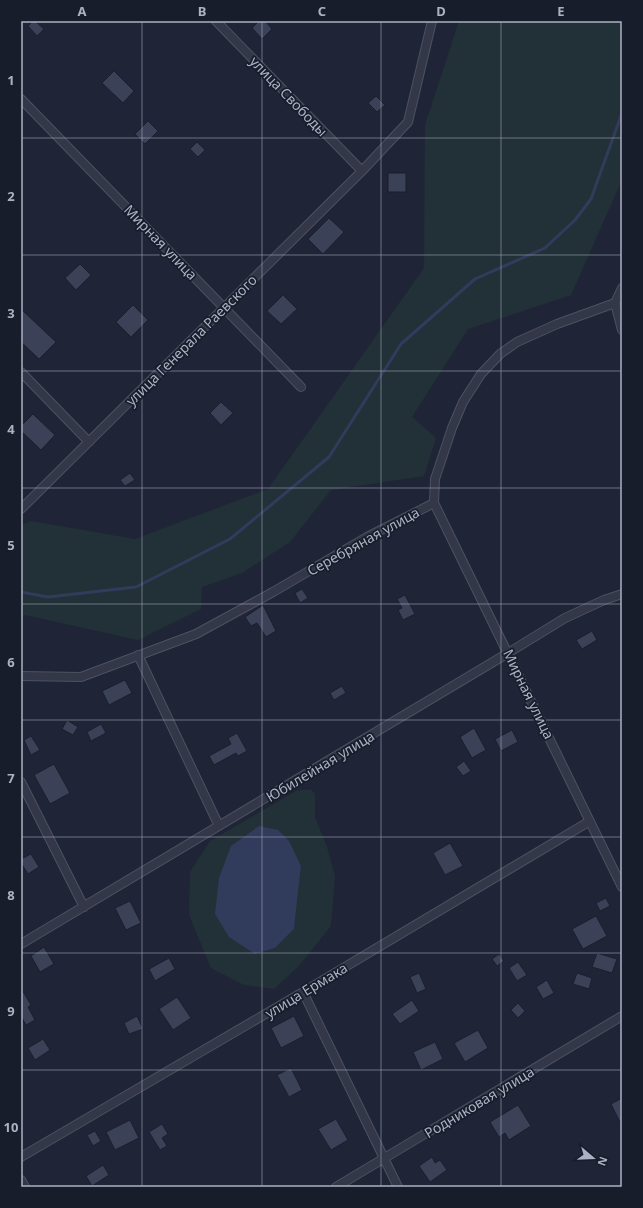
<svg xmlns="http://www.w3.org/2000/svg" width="643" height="1208" font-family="'Noto Sans',sans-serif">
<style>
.green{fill:#213137;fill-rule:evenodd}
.water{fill:#313b5c}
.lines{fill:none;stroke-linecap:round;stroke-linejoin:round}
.stream{stroke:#313b5c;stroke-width:3}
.building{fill:#3b4257;stroke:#1a1f2d}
.street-casing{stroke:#4d5262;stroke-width:10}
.street{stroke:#333747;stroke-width:8}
.grid{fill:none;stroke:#acb1c4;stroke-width:1;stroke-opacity:0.55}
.labels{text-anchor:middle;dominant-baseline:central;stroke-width:3.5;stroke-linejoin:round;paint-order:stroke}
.street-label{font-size:14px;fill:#acb1c4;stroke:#181d2b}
.neatline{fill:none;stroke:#acb1c4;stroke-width:1.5}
.grid-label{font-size:13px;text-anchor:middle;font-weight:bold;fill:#acb1c4}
</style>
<rect width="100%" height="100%" fill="#1f2536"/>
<path class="green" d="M459,21H622V180L571,295L468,329L412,417L436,438L424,476L331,490L290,542L242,573L202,587L201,609L138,640L25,615L21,616V525L31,521L135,539L268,489L424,268L425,125Z
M311,789L315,794V817L327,847L335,876L331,926L298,967L274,989L244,985L211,968L189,915L190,872L210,841L296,791ZM301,866L294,929L275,948L255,954Z"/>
<path class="water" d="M259,826L278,830L289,841L301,866L294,929L275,948L255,954L229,937L215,914L219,878L231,846Z"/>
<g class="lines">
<path class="stream" d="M21,592L48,597L136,587L230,539L329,457L401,344L475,279L545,248L575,220L591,199L622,113"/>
</g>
<path class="building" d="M33,21H35L44,29L37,36L28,26Z
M259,21H265L272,29L262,39L252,28Z
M114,71L134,91L123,103L102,83Z
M376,96L385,105L377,112L368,103Z
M148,121L158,131L145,144L135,134Z
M197,142L205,150L198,157L190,149Z
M388,173H406V192H388Z
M329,218L344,232L323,254L308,239Z
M80,264L91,275L76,290L65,278Z
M283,295L297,309L281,324L267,311Z
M133,305L148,320L131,337L116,322Z
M21,309L56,342L39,359L21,342Z
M221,402L233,413L221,425L210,413Z
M33,414L55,435L41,450L21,431V426Z
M130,473L135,480L125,486L120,480Z
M302,589L308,598L300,603L295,593Z
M405,595L415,614L403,620L398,610L402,608L397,599Z
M263,605L276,631L266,637L257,623L251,626L245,617Z
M592,631L597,640L582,649L576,640Z
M125,680L132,693L109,705L102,691Z
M342,686L346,693L334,700L330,693Z
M67,720L78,727L73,735L62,729Z
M101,724L106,733L91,741L87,732Z
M474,728L486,750L472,758L460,737Z
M512,730L518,742L501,751L495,739Z
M237,733L247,751L238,756L236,753L214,765L209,756L231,744L228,738Z
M31,736L40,750L31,755L24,740Z
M464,761L471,771L463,776L456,767Z
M54,764L70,793L50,804L34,775Z
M450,843L463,866L445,875L433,853Z
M31,854L39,867L28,874L21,863V859Z
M606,898L610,906L600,911L596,903Z
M130,901L141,923L126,930L115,908Z
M596,916L607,936L583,949L572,929Z
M44,947L54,964L40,972L31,956Z
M597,953L617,959L612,973L592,967Z
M499,954L504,961L497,966L492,959Z
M169,958L175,969L155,981L149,969Z
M518,962L527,975L517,981L509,968Z
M419,973L426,989L417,993L410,977Z
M577,973L592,978L589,989L573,984Z
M547,980L554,993L543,999L536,987Z
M21,988L31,1005L28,1007L35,1020L26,1025L21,1016Z
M177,997L191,1018L173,1030L159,1009Z
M412,1000L419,1011L400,1024L392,1014Z
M518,1003L525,1011L518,1018L511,1010Z
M137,1016L143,1029L129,1034L124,1023Z
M294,1016L304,1036L281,1048L271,1028Z
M478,1030L488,1048L465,1062L454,1043Z
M43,1039L50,1050L35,1060L28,1048Z
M435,1042L443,1059L421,1070L413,1052Z
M291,1068L302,1090L289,1097L277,1075Z
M622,1098V1126L611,1104Z
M518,1105L531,1126L509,1140L505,1133L499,1137L490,1122Z
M336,1119L348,1140L331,1150L318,1129Z
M130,1120L139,1138L115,1150L106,1132Z
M162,1124L168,1134L162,1138L167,1146L160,1150L149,1132Z
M95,1131L101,1141L93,1146L87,1135Z
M432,1157L435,1163L440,1160L447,1170L430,1182L419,1166Z
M103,1165L109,1175L92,1186L86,1176Z"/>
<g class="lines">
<g class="street-casing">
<path id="street" d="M216,21L362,171
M21,99L301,387
M622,288L615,303L622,330
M21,372L89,442
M434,503L622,887
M21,509L362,171L408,122L432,21
M138,655L219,826
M21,676L81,677L196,634L273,592L367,537L434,503L435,479L452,428L463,402L481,374L500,354L517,342L557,324L615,303
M21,782L84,907
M21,944L508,653L565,618L604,600L622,594
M303,992L398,1187
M21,1157L303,992L590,821
M21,1180L25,1187
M336,1187L622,1016"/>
</g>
<use href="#street" class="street"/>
</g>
<path class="grid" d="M142,21V1187M262,21V1187M381,21V1187M501,21V1187M21,138H622M21,255H622M21,371H622M21,488H622M21,604H622M21,720H622M21,837H622M21,953H622M21,1070H622"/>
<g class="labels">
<g class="street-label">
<text transform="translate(289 96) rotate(46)">улица Свободы</text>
<text transform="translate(161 242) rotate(46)">Мирная улица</text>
<text transform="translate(191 340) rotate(-45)">улица Генерала Раевского</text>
<text transform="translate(363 541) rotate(-29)">Серебряная улица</text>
<text transform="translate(529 694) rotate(64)">Мирная улица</text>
<text transform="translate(320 766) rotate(-31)">Юбилейная улица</text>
<text transform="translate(306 990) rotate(-31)">улица Ермака</text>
<text transform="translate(479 1102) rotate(-31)">Родниковая улица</text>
</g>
</g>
<rect width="643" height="1208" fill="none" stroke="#181d2b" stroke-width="44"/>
<g transform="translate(593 1158) rotate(109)" stroke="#181d2b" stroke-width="3" paint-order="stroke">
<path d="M0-3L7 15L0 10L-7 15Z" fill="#acb1c4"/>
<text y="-6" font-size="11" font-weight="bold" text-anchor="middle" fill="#acb1c4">N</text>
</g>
<rect x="22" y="22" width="599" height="1164" class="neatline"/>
<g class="grid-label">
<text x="82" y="16">A</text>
<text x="202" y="16">B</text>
<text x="322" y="16">C</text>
<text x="441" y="16">D</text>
<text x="561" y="16">E</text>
<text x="11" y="85">1</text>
<text x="11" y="201">2</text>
<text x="11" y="318">3</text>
<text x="11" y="434">4</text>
<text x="11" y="550">5</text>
<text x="11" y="667">6</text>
<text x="11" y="783">7</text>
<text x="11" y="900">8</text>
<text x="11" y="1016">9</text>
<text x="11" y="1132">10</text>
</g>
</svg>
